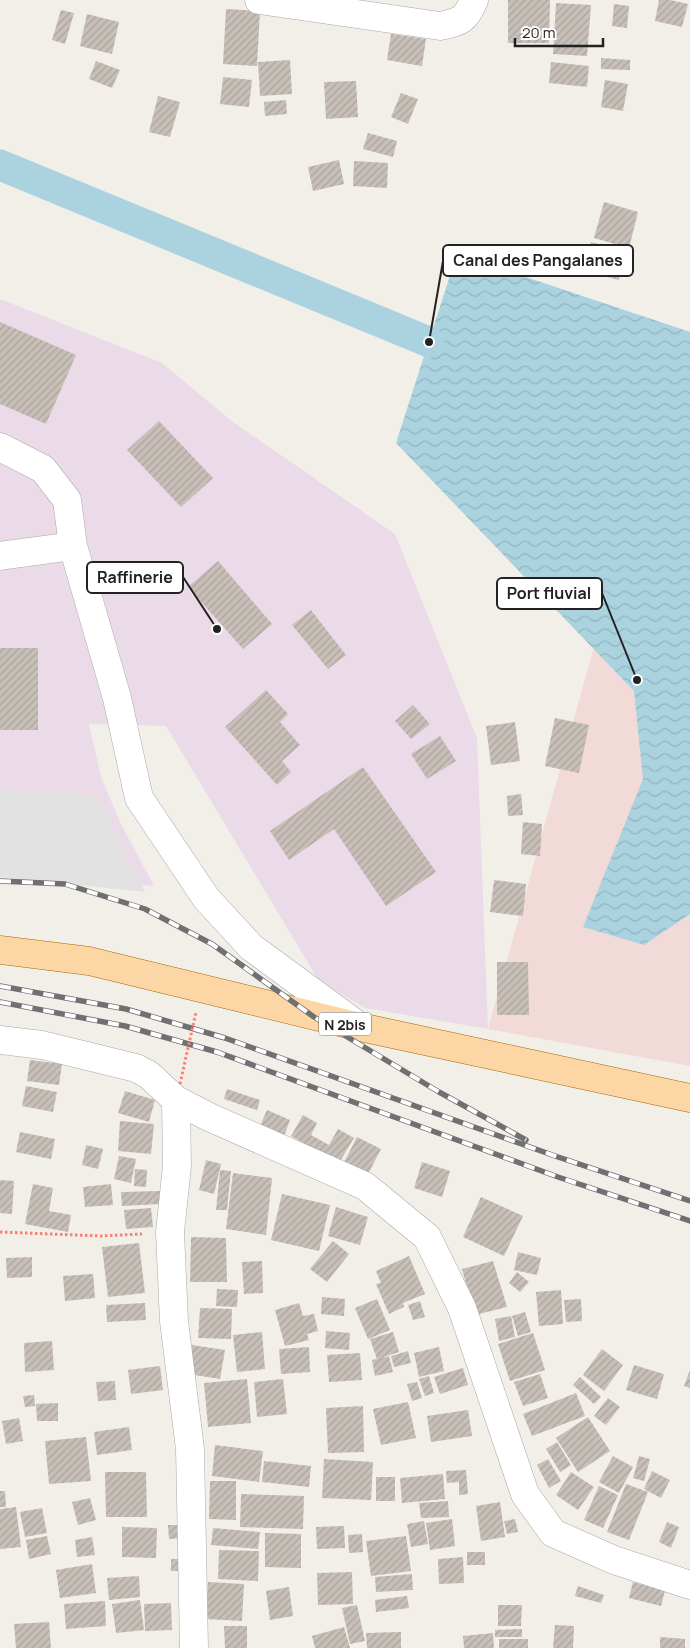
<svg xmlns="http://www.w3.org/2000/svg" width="690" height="1648" font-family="Manrope,sans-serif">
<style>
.commercial{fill:#f2dad9}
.industrial{fill:#ebdbe8}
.parking{fill:#e2e2e2}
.water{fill:url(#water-waves)}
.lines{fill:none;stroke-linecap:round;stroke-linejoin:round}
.canal{stroke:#aad3df;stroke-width:31}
.building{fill:url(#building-hatch)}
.minor-casing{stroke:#a9a9a9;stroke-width:29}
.major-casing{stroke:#a06b00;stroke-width:29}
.path{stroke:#fa8072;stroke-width:3;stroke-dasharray:2.5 2.5;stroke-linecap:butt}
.minor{stroke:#fff;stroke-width:28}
.major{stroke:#fcd6a4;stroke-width:28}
.rail-casing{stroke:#707070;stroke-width:5.5}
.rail{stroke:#fff;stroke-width:4;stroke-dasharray:11;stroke-linecap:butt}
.path-bridge{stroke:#fa8072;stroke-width:3;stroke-dasharray:2.5 2.5;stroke-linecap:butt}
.labels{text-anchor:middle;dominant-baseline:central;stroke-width:5;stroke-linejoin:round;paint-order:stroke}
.shield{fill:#fff;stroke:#646464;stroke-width:1}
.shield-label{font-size:14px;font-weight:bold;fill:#222}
.leader{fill:none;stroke:#222;stroke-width:2}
.callout-dot{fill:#222;stroke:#fff;stroke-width:2}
.callout{fill:#fff;stroke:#222;stroke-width:2}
.callout-label{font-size:16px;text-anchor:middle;font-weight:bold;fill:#222}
</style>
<defs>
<pattern id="water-waves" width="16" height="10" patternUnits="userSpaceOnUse" patternTransform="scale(1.25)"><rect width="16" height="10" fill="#aad3df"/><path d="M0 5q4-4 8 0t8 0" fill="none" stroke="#92b5bf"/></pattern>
<pattern id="building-hatch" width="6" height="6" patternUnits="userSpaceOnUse" patternTransform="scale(1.25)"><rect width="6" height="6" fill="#c7bfb8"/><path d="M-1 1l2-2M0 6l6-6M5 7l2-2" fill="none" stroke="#aba49e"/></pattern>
</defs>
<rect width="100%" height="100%" fill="#f2efe9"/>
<path class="commercial" d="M682,329L690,332V1066L488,1029Z"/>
<path class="industrial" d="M0,299L162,363L233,422L395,534L477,738L488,1029L365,1008L319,981L166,726L89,724L101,777L121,824L154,886L0,875Z"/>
<path class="parking" d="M0,789L96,795L104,808L116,837L145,892L0,877Z"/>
<path class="water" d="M457,254L690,332V914L644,945L583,927L643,779L634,691L396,443Z"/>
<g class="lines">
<path class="canal" d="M0,165L429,342"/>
</g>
<path class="building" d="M508,0H550L549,43H508Z
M659,0H670L688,4L682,27L655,21Z
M556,3L591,5L587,56L553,54Z
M614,4L629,6L627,28L612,26Z
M226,9L260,11L257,66L223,64Z
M61,10L74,13L65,44L52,40Z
M87,14L119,22L112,54L80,46Z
M391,34L426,39L422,66L387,60Z
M601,58L630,60V70L601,69Z
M290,60L292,94L260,96L258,62Z
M96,61L120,70L112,88L89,79Z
M551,62L589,66L587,87L549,83Z
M223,77L252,80L249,107L220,104Z
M605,80L628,84L623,111L601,107Z
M356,81L358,117L326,119L324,82Z
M401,93L418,99L408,124L391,117Z
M158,96L180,102L170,137L149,132Z
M286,100L287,114L265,116L264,102Z
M368,133L397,141L393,157L363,149Z
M339,160L344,184L313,191L308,167Z
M354,161L388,163L387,188L353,186Z
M604,202L638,212L629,248L594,238Z
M591,242L626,251L619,280L583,271Z
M0,322L76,355L46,424L0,404Z
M159,421L213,478L181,507L127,450Z
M218,561L272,624L243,649L188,587Z
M311,610L346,655L328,669L292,625Z
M0,648H38V730H0Z
M266,690L288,714L280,722L300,745L282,761L291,772L277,785L225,727Z
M413,705L430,724L411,739L395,721Z
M555,718L589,725L579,773L545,766Z
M515,722L520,761L491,765L486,726Z
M440,736L456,761L427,779L411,754Z
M363,767L436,872L386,906L334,829L289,860L270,831Z
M521,794L523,815L508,816L507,796Z
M523,822L542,824L540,856L521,854Z
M494,880L526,884L523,916L490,912Z
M497,962H528L529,1015H497Z
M30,1060L62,1064L59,1085L27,1081Z
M26,1086L57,1092L53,1112L22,1106Z
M227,1089L260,1100L257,1110L224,1099Z
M125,1091L155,1100L149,1122L118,1113Z
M267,1110L290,1120L284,1136L260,1126Z
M303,1115L317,1123L311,1135L329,1145L338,1129L354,1138L339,1163L291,1136Z
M120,1121L154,1124L151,1154L118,1151Z
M20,1132L55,1139L51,1159L16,1152Z
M357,1137L381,1149L367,1176L343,1164Z
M86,1145L103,1149L98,1169L82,1165Z
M119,1156L136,1159L131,1183L114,1179Z
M206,1160L221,1164L214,1194L199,1190Z
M422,1162L450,1171L442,1197L414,1188Z
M135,1169L147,1170L146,1187L134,1186Z
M220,1170L231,1171L227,1210H216Z
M233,1173L272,1178L266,1235L226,1229Z
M0,1180L14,1181L12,1214L0,1213Z
M33,1184L53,1188L49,1211L71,1215L68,1232L25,1224Z
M111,1184L113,1205L85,1207L83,1187Z
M160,1191V1204L122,1206L121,1192Z
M282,1194L330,1205L319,1251L271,1240Z
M481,1197L523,1216L504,1256L463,1237Z
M336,1207L368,1217L360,1245L328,1236Z
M151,1208L153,1227L126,1229L124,1210Z
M191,1237L226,1238L227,1282H190Z
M333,1241L349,1254L327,1282L310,1269Z
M139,1243L145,1293L108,1297L102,1247Z
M518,1252L541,1258L537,1275L514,1270Z
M409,1256L425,1294L403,1303L404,1307L389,1314L376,1284L381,1283L376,1271Z
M32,1257V1277L7,1278L6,1258Z
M262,1261L263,1293L244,1294L242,1262Z
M493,1261L507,1307L475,1315L462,1269Z
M517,1272L529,1282L520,1292L509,1283Z
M93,1274L95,1298L65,1301L63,1276Z
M217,1289L238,1290L237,1307L216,1306Z
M561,1290L563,1324L539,1326L536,1292Z
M322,1297L345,1299L344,1316L321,1314Z
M377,1299L390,1330L368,1339L355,1308Z
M581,1299L582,1321L566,1322L564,1300Z
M420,1301L425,1317L413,1320L408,1305Z
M145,1303L146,1320L107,1322L106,1305Z
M299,1303L303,1316L314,1314L318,1331L307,1334L309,1340L285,1346L275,1310Z
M200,1308L232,1309L231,1339L198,1338Z
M525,1312L531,1332L518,1336L512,1316Z
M511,1316L515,1337L499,1341L495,1319Z
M326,1331L350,1333L349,1350L325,1348Z
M262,1332L265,1369L237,1372L233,1335Z
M393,1332L399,1352L377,1359L370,1339Z
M533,1333L545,1370L510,1381L498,1344Z
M52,1341L54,1370L25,1372L24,1343Z
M192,1345L225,1350L220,1379L188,1374Z
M309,1347L310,1372L281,1374L279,1349Z
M439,1347L444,1371L419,1377L414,1353Z
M602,1349L623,1365L604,1391L583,1375Z
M408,1351L411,1363L394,1367L391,1356Z
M360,1353L362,1380L329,1382L327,1355Z
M389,1356L393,1372L375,1376L372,1360Z
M634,1365L664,1374L657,1399L626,1390Z
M160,1366L163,1390L131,1394L128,1370Z
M463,1368L468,1385L440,1394L434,1377Z
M690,1370V1388L684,1386Z
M540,1374L548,1398L523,1406L514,1382Z
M429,1376L434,1393L425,1396L419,1379Z
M580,1377L601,1397L594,1404L573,1385Z
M247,1379L251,1423L208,1427L204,1383Z
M283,1379L287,1414L257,1417L254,1382Z
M115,1381L116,1400L98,1401L96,1382Z
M417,1382L422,1398L412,1401L407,1384Z
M576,1393L585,1416L532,1436L523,1414Z
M34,1395L35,1406L25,1407L23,1396Z
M608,1398L620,1407L606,1425L594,1416Z
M408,1402L416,1438L381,1445L373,1409Z
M58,1403V1421H37L36,1404Z
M363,1406L364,1452L328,1453L326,1408Z
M468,1410L472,1436L431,1442L427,1416Z
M588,1417L610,1451L578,1472L556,1438Z
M19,1418L23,1441L6,1444L2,1421Z
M129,1427L132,1450L97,1455L94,1432Z
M86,1437L91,1481L49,1484L45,1441Z
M557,1442L571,1465L560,1472L546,1449Z
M215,1445L263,1451L259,1482L212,1476Z
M613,1456L633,1467L619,1493L599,1482Z
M639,1456L650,1459L644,1481L633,1478Z
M324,1459L373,1462L371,1500L322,1498Z
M548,1459L561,1481L549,1488L537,1465Z
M264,1461L311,1466L309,1487L262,1482Z
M466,1470L468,1494L459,1495V1482L447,1483L446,1471Z
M652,1471L670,1480L661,1498L644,1489Z
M105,1472H146L147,1517H106Z
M571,1472L594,1487L578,1510L556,1495Z
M443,1474L445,1499L402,1503L400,1478Z
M376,1477H395V1501H376Z
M210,1481H236V1520L209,1519Z
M626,1484L648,1492L629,1540L607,1532Z
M599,1486L618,1495L603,1528L584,1520Z
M0,1491H5L6,1507H0Z
M241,1494L304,1496L303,1529L240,1527Z
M90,1498L96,1520L78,1525L72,1502Z
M448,1501L449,1517L421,1518L419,1503Z
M500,1502L505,1537L481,1541L476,1506Z
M16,1507L21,1547L0,1549V1509Z
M42,1508L47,1533L25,1537L20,1512Z
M452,1519L455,1546L430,1550L426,1523Z
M515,1519L518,1532L507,1534L504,1521Z
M424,1521L428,1544L411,1547L407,1524Z
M667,1522L679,1527L671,1548L659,1542Z
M168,1525H185V1538L169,1539Z
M344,1526L345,1548L317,1549L316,1527Z
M122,1527L157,1528L156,1558L122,1557Z
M213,1528L260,1532L258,1549L211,1545Z
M265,1533L301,1534V1568L265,1567Z
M362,1534L363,1552L349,1553L348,1535Z
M47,1536L51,1554L29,1559L26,1540Z
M406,1536L411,1571L371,1576L366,1541Z
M92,1537L95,1555L77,1557L75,1540Z
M219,1550L259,1551L258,1581L218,1579Z
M467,1552H485V1565H467Z
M463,1557L464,1583L439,1584L438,1559Z
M171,1559H183L184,1571H171Z
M92,1564L96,1593L60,1598L56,1570Z
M352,1572L353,1604L318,1605L317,1573Z
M412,1574L413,1590L376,1592L375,1577Z
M139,1576L140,1597L109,1600L107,1578Z
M208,1582L244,1584L242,1621L206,1619Z
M633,1582L665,1591L661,1606L629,1598Z
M578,1586L604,1595L601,1603L575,1596Z
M289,1587L293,1616L270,1620L266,1591Z
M407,1596L409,1608L376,1612L375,1600Z
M140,1600L144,1630L116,1633L112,1604Z
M105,1601L106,1626L66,1629L64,1604Z
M171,1603L172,1630L145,1631L144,1604Z
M357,1605L365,1641L350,1644L342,1608Z
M498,1605H522L521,1626H498Z
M49,1622L51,1648H16L14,1624Z
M555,1625L574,1626L573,1648H553Z
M224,1626H247V1648H225Z
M344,1627L350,1648H315L312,1636Z
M522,1629V1637H495V1630Z
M401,1632V1648H367L366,1633Z
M493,1633L494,1648H464L463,1636Z
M660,1637L685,1639V1648H660Z
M499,1639H528V1648H499Z"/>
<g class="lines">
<g class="minor-casing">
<path id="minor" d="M259,0L440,26C460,22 466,20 474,0
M0,447L43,469L67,500L73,546
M0,556L73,546L117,698L139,798L206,898L251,947L360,1027
M0,1040L42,1045L136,1068L149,1075L176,1100
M194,1648L190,1449L174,1321L170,1232L177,1166L176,1100L209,1117L365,1186L427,1237L462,1308L525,1494L553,1533L614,1560L690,1585"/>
</g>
<g class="major-casing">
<path id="major" d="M0,950L89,961L360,1027L690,1098"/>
</g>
<path class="path" d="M0,1232L101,1236L142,1234"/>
<use href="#minor" class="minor"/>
<use href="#major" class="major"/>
<g class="rail-casing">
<path id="rail" d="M0,881L65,884L145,909L212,944L314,1017L439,1092L526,1140
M0,986L126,1009L225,1038L555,1156L690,1201
M0,1002L125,1026L217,1052L558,1177L690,1221"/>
</g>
<use href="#rail" class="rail"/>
<path class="path-bridge" d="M180,1084L196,1012"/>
</g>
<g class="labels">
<rect class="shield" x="319" y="1012.5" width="52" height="23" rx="4"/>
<g class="shield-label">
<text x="345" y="1024">N 2bis</text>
</g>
</g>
<path class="leader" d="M429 342L443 261M217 629L183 577M637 680L602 593"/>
<g class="callout-dot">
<circle cx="429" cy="342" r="5"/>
<circle cx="217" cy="629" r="5"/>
<circle cx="637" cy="680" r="5"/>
</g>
<g class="callout">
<rect x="443" y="245" width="190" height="31" rx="5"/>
<rect x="87" y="562" width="96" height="31" rx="5"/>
<rect x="497" y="578" width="105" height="31" rx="5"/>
</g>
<g class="callout-label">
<text x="538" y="266">Canal des Pangalanes</text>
<text x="135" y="583">Raffinerie</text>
<text x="549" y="599">Port fluvial</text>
</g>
<path d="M515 38v8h88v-8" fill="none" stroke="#222222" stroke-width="2.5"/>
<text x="522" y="38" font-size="15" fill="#222222" stroke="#ffffff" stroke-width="4" paint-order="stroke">20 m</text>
</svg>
